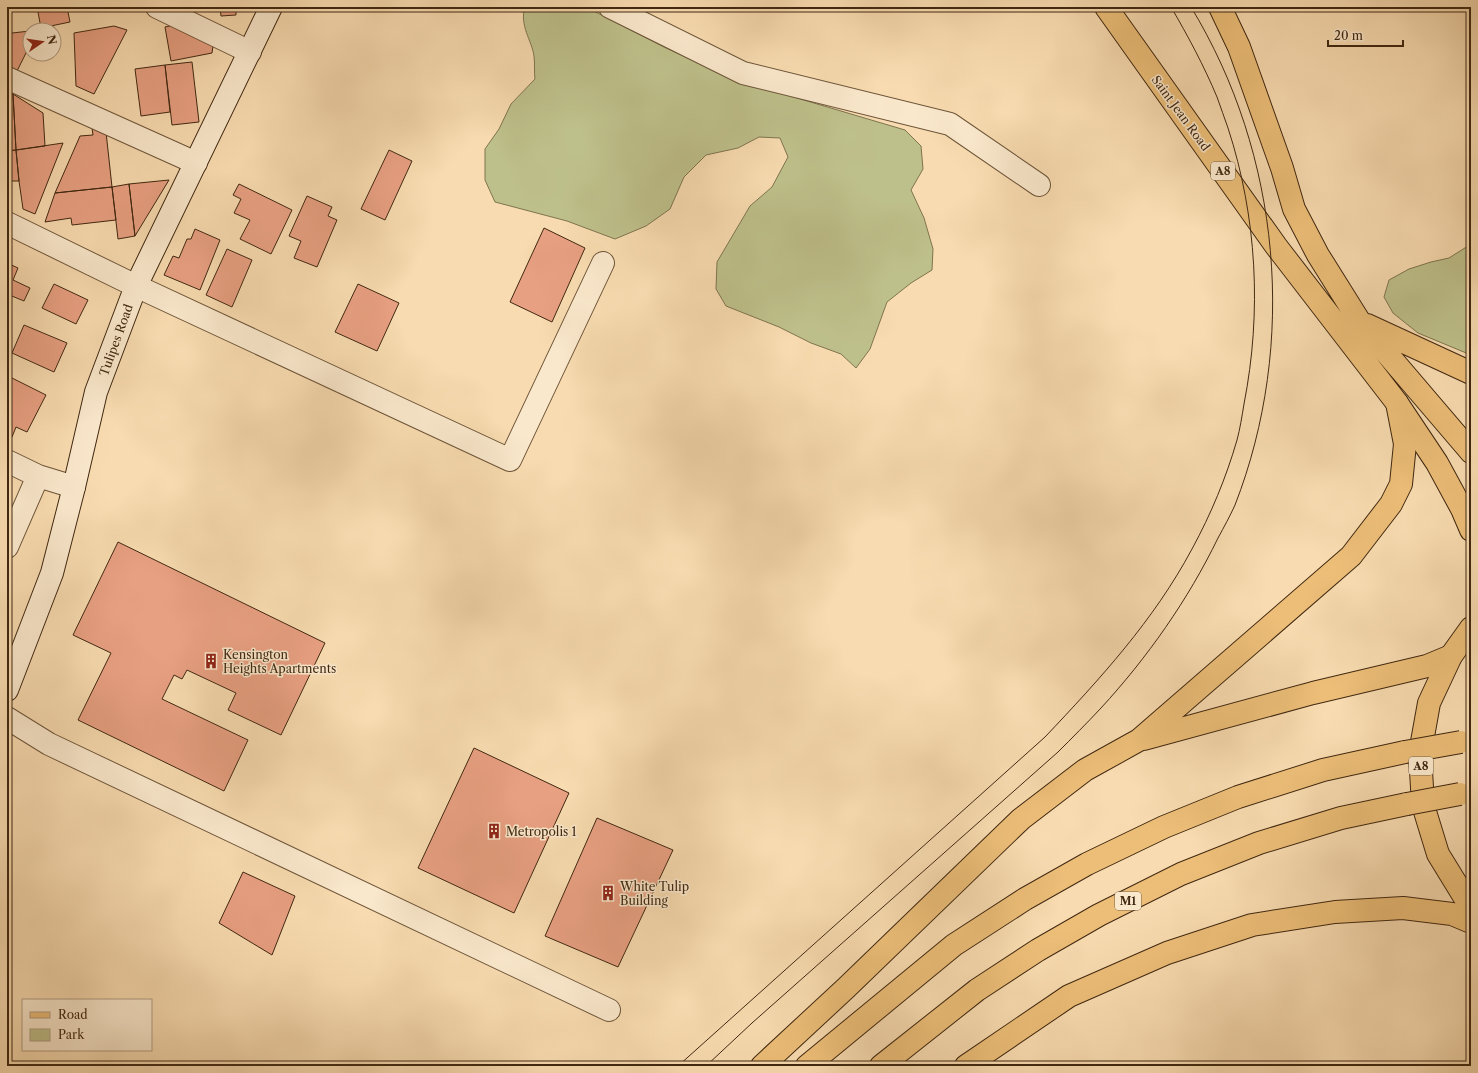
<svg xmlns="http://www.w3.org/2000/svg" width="1478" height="1073" font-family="'Libre Caslon Text',serif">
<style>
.green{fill:#bec08b;stroke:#7f744e}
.building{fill:#e8a082;stroke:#402811}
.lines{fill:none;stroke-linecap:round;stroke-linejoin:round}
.minor-casing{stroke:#6e5539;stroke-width:24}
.secondary-casing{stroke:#402811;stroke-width:24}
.primary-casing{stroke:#402811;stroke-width:24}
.trunk-casing{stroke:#402811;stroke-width:24}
.minor{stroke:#fae8cc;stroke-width:22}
.secondary{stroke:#fae8cc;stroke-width:22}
.primary{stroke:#ecbe78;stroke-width:22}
.trunk{stroke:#ecbe78;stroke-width:22}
.tram{stroke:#402811;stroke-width:1}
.trunk-bridge-casing{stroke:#402811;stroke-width:24;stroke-linecap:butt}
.trunk-bridge{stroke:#ecbe78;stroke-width:22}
.labels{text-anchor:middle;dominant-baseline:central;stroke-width:3;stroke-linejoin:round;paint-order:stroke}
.shield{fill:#fae8cc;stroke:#786249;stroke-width:1}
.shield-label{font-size:11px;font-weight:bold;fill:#402811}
.street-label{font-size:12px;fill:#402811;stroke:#fae8cc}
.poi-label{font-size:12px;fill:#402811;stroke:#fae8cc;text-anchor:start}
</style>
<rect width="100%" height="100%" fill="#f8dbb0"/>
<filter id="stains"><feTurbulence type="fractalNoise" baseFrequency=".005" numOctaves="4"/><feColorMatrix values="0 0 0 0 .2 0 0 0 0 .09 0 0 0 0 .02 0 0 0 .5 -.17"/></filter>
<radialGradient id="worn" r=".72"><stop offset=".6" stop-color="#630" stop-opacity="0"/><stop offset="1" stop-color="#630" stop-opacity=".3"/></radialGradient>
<path class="green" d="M525,7H586L664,47L723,74L797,98L905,130L921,146L923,169L911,190L924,218L933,249L932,270L911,283L887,302L870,349L856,368L841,354L811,343L779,327L726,306L716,289L717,262L750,206L772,187L788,157L780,138L759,137L738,148L706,155L684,177L670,209L646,226L615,239L567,221L495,202L485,180V149L499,129L511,104L535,79C534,72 535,64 534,56C532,41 519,25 525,7Z
M1468,246H1471V355L1418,333L1393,313L1384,297L1389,280L1409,269L1431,262L1449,258Z"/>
<path class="building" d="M7,7H11L7,20Z
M37,7H67L70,22L41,28Z
M220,7H236V15L221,16Z
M174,25L213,46L212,53L171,61L165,27Z
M114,26L127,30L94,94L76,86L74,33Z
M54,27L57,45H54V30H35Z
M30,31V49H28L17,71L7,66V44L12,33Z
M192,62L199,122L172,125L165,65Z
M165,65L170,112L141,116L135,69Z
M7,92L13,94L16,150L7,151Z
M13,94L43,113L45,146L16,150Z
M92,128L106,132L112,187L55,193L80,136L93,135Z
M63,143L35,214L23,209L19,181L16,150Z
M16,150L19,181H10V193H7V151Z
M389,150L412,161L385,220L361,209Z
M169,180L135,236L129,184Z
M129,184L135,236L118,239L112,187Z
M239,184L292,210L271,254L240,239L250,220L234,213L241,199L233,195Z
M112,187L116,220L72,225L71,218L45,222L55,193Z
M307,196L332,207L328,216L337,220L317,267L294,258L301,241L289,236Z
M544,228L585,248L552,322L510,302Z
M195,229L220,240L200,290L164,275L173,256L179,258L187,239H191Z
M227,249L252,260L232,307L206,295Z
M7,263L18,268L13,280L30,288L24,301L7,294Z
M54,284L88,300L76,324L42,308Z
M358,284L399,303L377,351L335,332Z
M24,325L67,343L54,372L12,353Z
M8,376L46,395L27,432L16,427L12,437L7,434V379Z
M118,542L325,643L281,735L228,710L236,693L187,670L182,679L174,675L162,699L248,740L224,791L78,720L111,653L73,635Z
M474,748L569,793L514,913L418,868Z
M597,818L673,850L618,967L545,936Z
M243,872L295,896L272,955L219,923Z"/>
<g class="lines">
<g class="minor-casing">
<path id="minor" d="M157,7L250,52
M610,7L743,73L950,124L1039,185
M7,78L196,163
M7,223L136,286L510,460L603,263
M7,461L38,476L74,487
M7,547L38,476
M7,718L49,744L609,1010"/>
</g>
<g class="secondary-casing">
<path id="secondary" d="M7,690L52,573L74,487L96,392L136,286L271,7"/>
</g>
<g class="primary-casing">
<path id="primary" d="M1106,7L1276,246L1397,403L1437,463L1462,509L1471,530
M1220,7L1239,47L1282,168L1294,209L1318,255L1360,322L1471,452
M1367,325L1471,373
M1471,628L1451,656L1429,703L1420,753L1423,805L1438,854L1465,898L1471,904
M966,1066L1069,996L1167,953L1252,925L1335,912L1403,908L1452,914L1471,922"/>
</g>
<g class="trunk-casing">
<path id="trunk" d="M1144,739L1313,693L1427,666L1451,656
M762,1066L846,988L1021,819L1085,770L1139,740L1351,556L1391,504L1401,484L1405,444L1397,403
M807,1066L954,945L1025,899L1087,864L1164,827L1238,797L1323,770L1405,752
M881,1066L977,990L1038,950L1099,915L1181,874L1259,843L1341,818L1407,804"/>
</g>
<use href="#minor" class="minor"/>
<use href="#secondary" class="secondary"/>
<use href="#primary" class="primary"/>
<use href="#trunk" class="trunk"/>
<path class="tram" d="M678,1066L1045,737C1100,679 1154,620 1192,549C1211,514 1226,478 1237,440C1240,429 1242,416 1244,404C1262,312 1257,217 1228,128C1224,118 1221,107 1217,97C1204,66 1188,36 1171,7
M706,1066L752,1023L1058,752C1072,738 1087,723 1101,708C1147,658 1188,600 1218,538C1224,527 1230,516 1235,505C1298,343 1281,155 1191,7"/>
<g class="trunk-bridge-casing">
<path id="trunk-bridge" d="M1405,752L1461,742
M1407,804L1460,794"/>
</g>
<use href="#trunk-bridge" class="trunk-bridge"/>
</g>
<defs>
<g id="building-bare" transform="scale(1.2)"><path d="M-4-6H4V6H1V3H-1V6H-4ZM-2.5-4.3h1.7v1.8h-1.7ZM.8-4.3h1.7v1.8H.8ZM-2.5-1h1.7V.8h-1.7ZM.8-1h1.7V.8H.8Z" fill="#8f2418" stroke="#fae8cc" stroke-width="2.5" paint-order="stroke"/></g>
</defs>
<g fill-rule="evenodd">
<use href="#building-bare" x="211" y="661"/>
<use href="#building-bare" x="494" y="831"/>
<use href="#building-bare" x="608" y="893"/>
</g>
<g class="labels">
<g class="shield">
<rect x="1211" y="162" width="24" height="18" rx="3"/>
<rect x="1409" y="757" width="24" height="18" rx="3"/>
<rect x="1115" y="892" width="26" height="18" rx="3"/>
</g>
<g class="shield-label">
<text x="1223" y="171">A8</text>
<text x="1421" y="766">A8</text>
<text x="1128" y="901">M1</text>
</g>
<g class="street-label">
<text transform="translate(1181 113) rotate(54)">Saint Jean Road</text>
<text transform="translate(116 340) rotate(-70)">Tulipes Road</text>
</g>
<g class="poi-label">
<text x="223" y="654">Kensington<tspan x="223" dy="14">Heights Apartments</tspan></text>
<text x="506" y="831">Metropolis 1</text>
<text x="620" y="886">White Tulip<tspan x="620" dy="14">Building</tspan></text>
</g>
</g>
<rect width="1478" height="1073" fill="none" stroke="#f8dbb0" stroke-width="24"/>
<rect x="8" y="8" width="1462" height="1057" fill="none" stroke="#402811" stroke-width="2"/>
<rect x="12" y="12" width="1454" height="1049" fill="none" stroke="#402811"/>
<rect x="22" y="999" width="130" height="52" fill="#fae8cc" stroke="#b09b81"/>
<rect x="30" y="1012" width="20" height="6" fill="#ecbe78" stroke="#b09b81"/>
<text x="58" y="1019" font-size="12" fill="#402811">Road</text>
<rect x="30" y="1029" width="20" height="12" fill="#bec08b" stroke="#b09b81"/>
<text x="58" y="1039" font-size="12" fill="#402811">Park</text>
<g transform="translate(42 42) rotate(77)"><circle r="19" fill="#fae8cc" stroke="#b09b81"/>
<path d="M0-3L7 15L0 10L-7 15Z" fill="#8f2418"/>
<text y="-6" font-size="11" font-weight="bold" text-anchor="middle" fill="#402811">N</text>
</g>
<path d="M1328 40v6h75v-6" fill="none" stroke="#402811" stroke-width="2"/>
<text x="1334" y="40" font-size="12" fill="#402811" stroke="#fae8cc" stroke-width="3" paint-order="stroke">20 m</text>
<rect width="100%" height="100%" filter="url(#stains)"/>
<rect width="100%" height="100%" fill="url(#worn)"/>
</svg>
